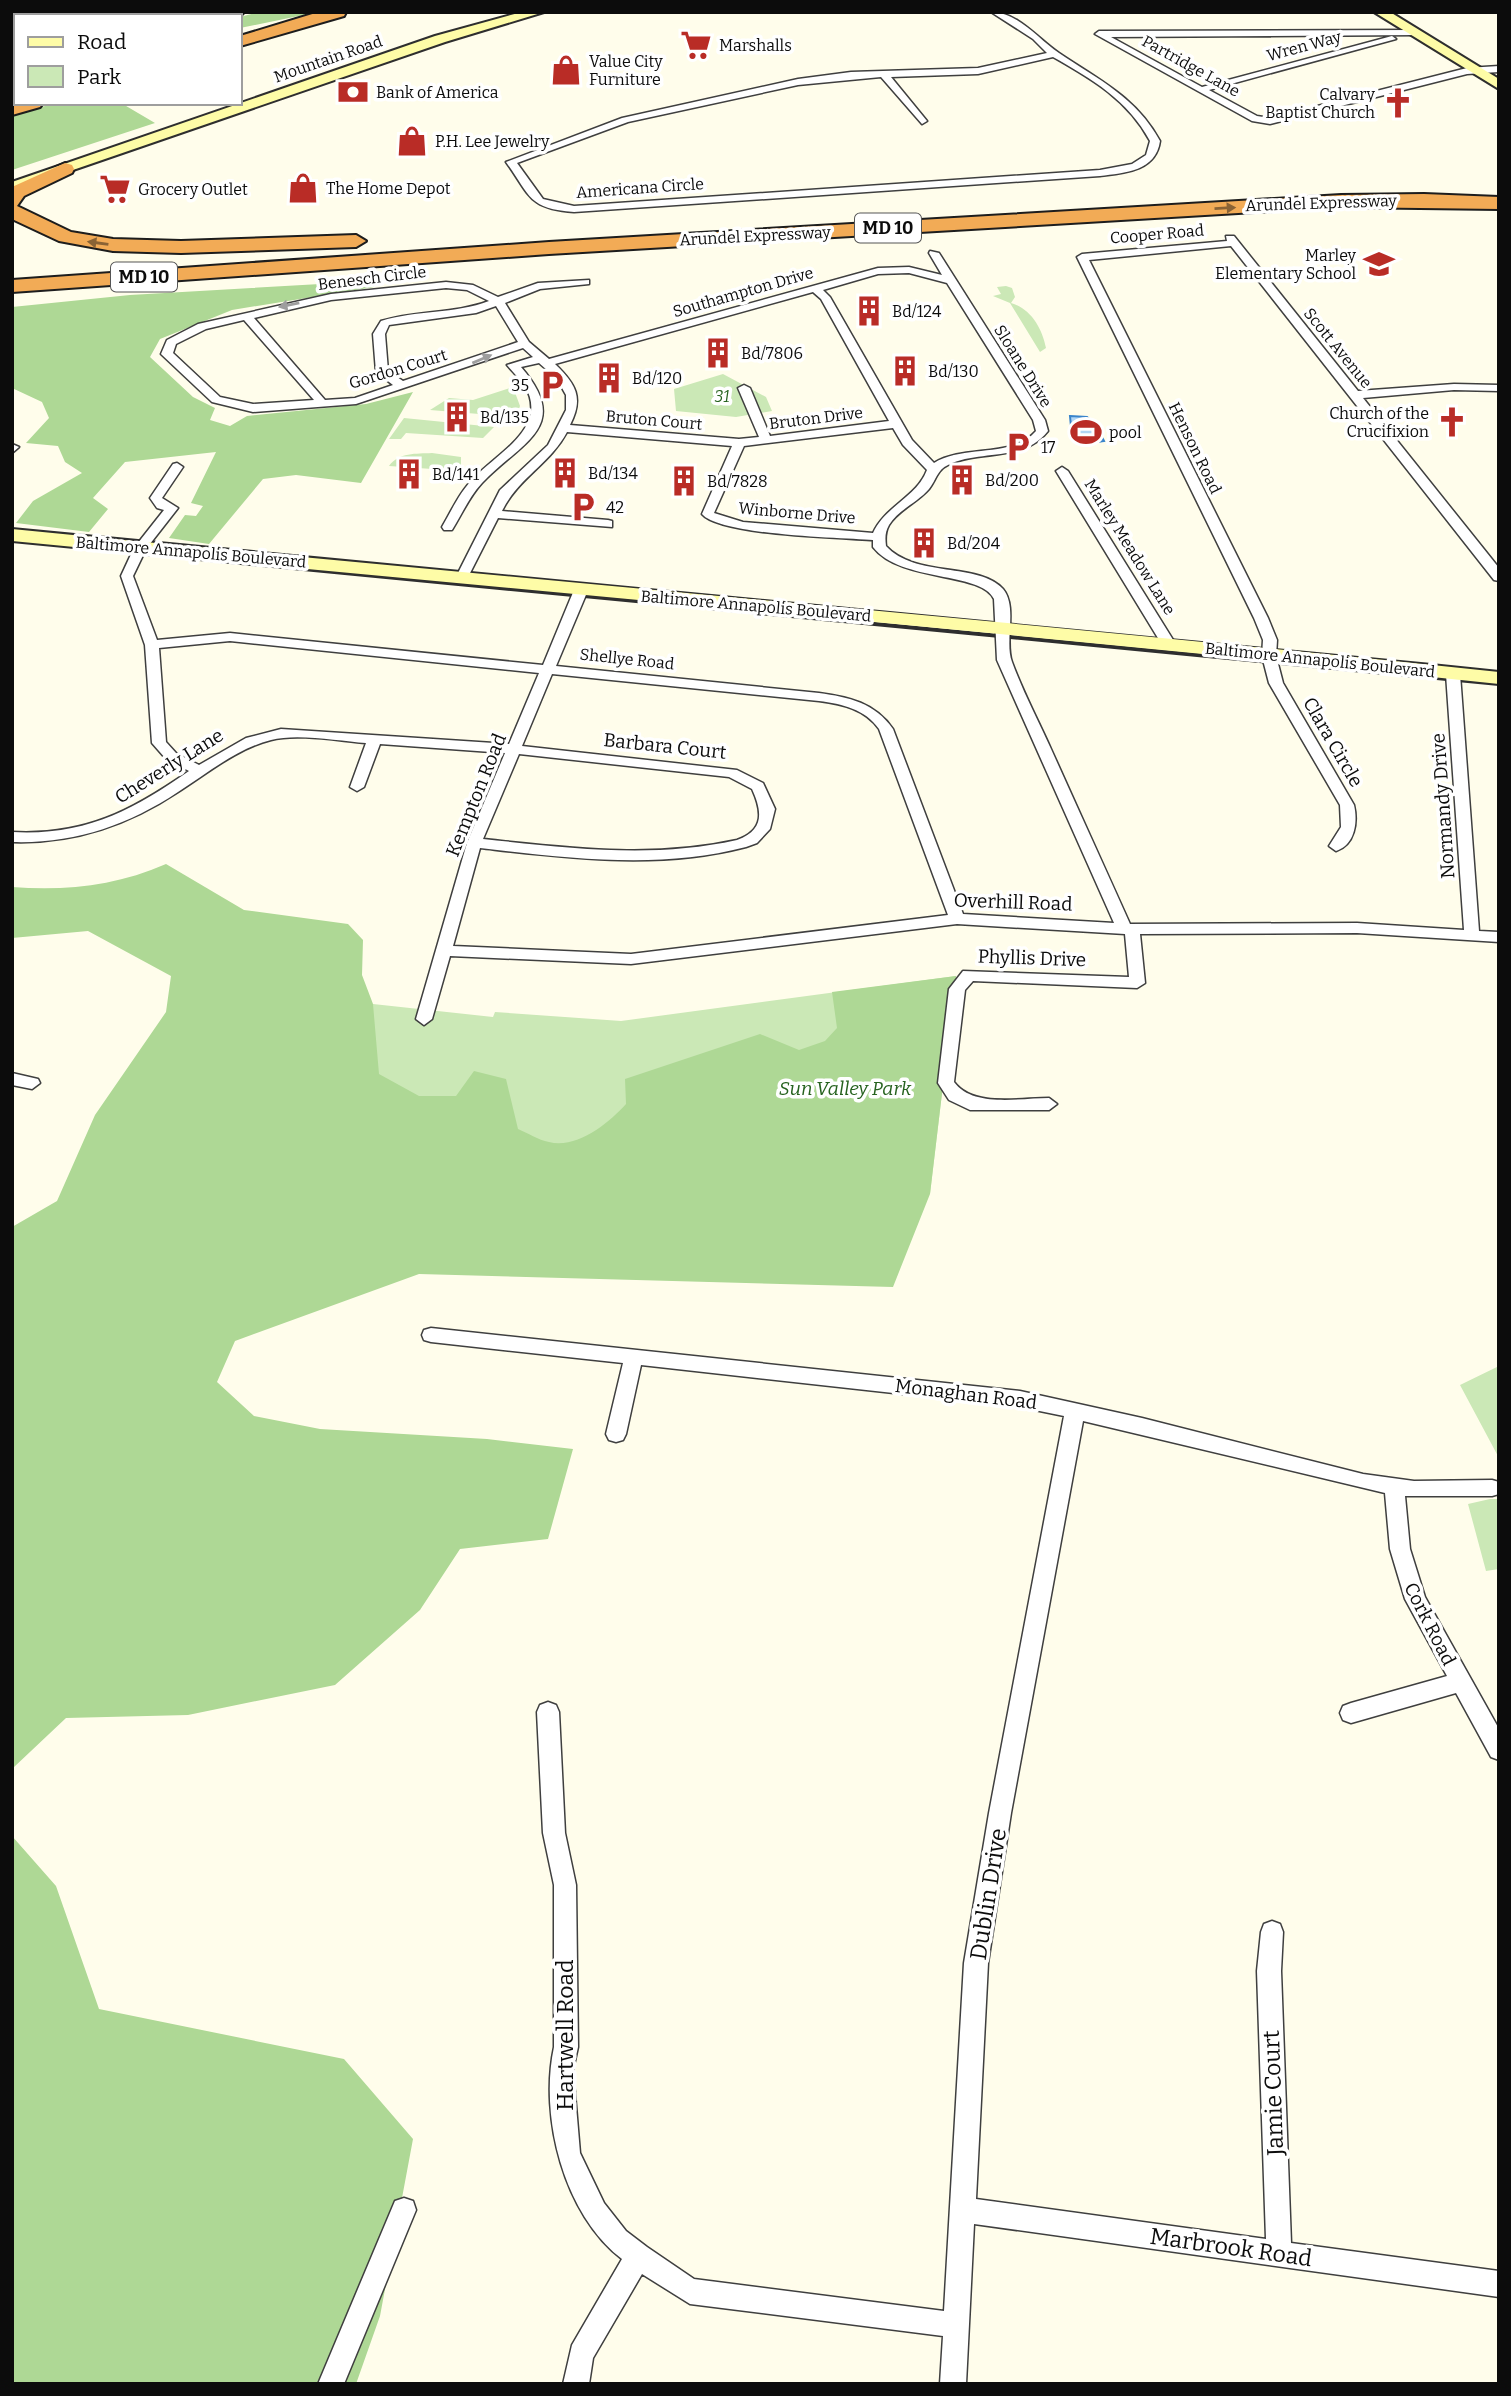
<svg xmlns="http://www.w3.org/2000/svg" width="1511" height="2396" font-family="Bitter,serif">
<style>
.green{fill:#cbe8b6}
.forest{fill:#aed895}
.water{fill:#b1d6f5;stroke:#3984cb;stroke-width:2}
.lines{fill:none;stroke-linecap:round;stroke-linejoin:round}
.minor-casing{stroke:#3f3f3f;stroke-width:3}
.secondary-casing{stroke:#2e2e2e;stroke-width:4}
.motorway-casing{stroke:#1d1d1d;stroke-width:4}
.minor{fill:#fff;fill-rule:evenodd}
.secondary{fill:#fefca7;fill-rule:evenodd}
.motorway{fill:#f2ab56;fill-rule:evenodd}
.oneway{fill:#8a6335}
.oneway2{fill:#9e9e9e}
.labels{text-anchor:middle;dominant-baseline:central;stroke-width:7;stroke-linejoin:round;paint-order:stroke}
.far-poi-label{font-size:16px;fill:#0c0c0c;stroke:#fff;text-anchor:start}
.far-street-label{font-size:16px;fill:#0c0c0c;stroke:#fff}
.far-park-label{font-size:16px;font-style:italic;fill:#26621e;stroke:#fff}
.shield{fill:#fff;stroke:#555;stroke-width:2}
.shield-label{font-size:18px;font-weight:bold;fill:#0c0c0c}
.street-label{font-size:19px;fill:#0c0c0c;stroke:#fff}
.park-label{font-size:19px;font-style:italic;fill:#26621e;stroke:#fff}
.near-street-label{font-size:23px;fill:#0c0c0c;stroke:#fff}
</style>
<rect width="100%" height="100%" fill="#fffdeb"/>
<path class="green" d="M1006,286L1012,288L1015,297L1011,303C1031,309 1042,328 1046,348L1040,352L1010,303L993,296L1001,294L997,287Z
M723,374L766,397L772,411L736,417L676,411L674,389Z
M513,387L520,406L516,417L430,410L449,398L473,400Z
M404,418L494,427L483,438L406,433L401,439H389Z
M432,453L461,457V471L389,466C399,452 416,454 432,453Z
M956,976L930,1194L328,1134L373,1004L493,1017L495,1012L621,1021Z
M1499,1366V1458L1460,1385Z
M1490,1499H1499V1569L1486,1571L1468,1504Z"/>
<path class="forest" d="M259,12H318L240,28V17Z
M55,103H121L155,123L12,170V116Z
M373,281L374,287L232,310L160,339L150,357L193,397L215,408L210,420L230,426L247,416L366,404L413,392L361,483L296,475L263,479L209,544L169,538L185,515L196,516L203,506L191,503L216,452L125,462L93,498L108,509L89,532L16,523L33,501L82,473L65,462L58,446L26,443L49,418L42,402L12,388V307L130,295Z
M166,864L244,910L348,924L363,940L362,975L373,1004L379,1074L419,1096H456L474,1071L506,1079L518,1129C528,1133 538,1140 549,1142C577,1149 609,1123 626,1104L625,1079L760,1034L799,1050L825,1041L837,1028L832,992L956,976L930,1194L893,1287L419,1274L235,1341L217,1382L254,1416L320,1429L487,1439L573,1449L548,1539L460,1549L420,1610L335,1685L188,1715L66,1718L13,1768L12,1778V1227L57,1201L95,1115L166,1012L171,976L88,931L12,938V887C66,891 116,886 166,864Z
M12,1836L56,1886L99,2009L344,2059L413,2139L380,2316L356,2384H12Z"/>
<path class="water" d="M1070,416L1087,417L1095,424L1104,441C1091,443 1083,446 1072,437Z"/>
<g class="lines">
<g class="minor-casing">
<path id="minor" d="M991,12C1018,12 1038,39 1059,53C1099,80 1136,97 1160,141C1156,171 1125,173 1100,176L574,212C528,209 530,195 506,162L622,118L798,79L851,72L978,68L1047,53L1033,39ZM1053,57C1092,79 1128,100 1150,141L1146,155L1132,164L1100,170L574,206L543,199L517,163L628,122L798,85L881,77L922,124L927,121L891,77L978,74Z
M1415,30L1418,35L1111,37L1202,87L1392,36L1396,39L1209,90L1257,116L1270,118L1467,68L1499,66V72L1467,74L1270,124L1252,121L1095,34L1099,31Z
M1226,236H1234L1358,391L1454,384L1499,385V391L1454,390L1363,398L1499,568V581L1494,580L1231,246L1089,260L1268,618L1277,640L1276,656L1283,683L1354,805C1358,822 1355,845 1336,851L1329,846L1341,827L1340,805L1269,683L1262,656L1263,640L1254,618L1077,257L1082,254L1227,241Z
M930,251L939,253L1045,420L1048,431C1023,463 981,449 948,465C937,470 936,480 929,489C917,503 898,510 889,525C885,532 885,538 886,546C915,578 979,562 1003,589C1018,607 1004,641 1012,662C1023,692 1038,720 1051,749C1077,807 1104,866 1130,924L1357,923L1464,930L1446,674L1453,670L1460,674L1479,931L1499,932V942L1357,933L1140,934L1145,983L1137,988L973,981L965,990L954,1082C973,1108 1020,1098 1049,1098L1057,1104L1049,1110H970L949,1100L938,1083L949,989L963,971L1129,977L1125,934L957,924L631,964L450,956L432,1019L424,1025L416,1019L467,843L505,753L380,744L364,787L357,791L350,787L366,743C339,741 297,733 271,740C236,749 208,773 178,792C127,826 73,844 12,842V832C84,836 132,811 189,771L166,759L152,743L145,645L121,576L134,548L164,510L157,508L150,498L173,464L177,463L183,467L162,498L178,508L146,549L133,576L157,640L230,633L543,665L574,590L581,586L586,587L588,590L556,666L819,693C849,697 875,703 893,729L963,914L1114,923L997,660L994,599C981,571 901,583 873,547V540C841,538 719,535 702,514L732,446L567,432C550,464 518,478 502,511L608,520L612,521V527L498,518L467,579L466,582H456L455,579L500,490L548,445L566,410V395L557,379L539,363L521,367C573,427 521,442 482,483C469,497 462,514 452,530H444L442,527C452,510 460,491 475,477C499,452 549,427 525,386C520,379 513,372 507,365L533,357L523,348L356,404L253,412L212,402L161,354L167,340L198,324L331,294L446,282L473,285L498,297L538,283L589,280V284L540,289L505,303L529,342L549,359L878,268L909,267L942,275L929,253ZM909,273L947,283L1033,420L1036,431C1011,459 965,444 934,463L912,440L830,297L823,290L878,274ZM446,288L467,290L489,301C455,314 416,310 381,321L373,334L376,372L393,385L355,398L325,400L254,318L331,300ZM813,292L821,299L889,421L770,436L750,388L744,385L738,388L759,437L739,439L570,425C584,398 576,384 555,364ZM496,306L518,342L403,381L388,371L385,334L389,325L476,313ZM244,320L314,400L253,404L220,397L173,353L176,344L206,329ZM893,428L903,445L927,470C917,497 885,506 873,533L743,522L714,513L744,446ZM230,641L539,673L509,744L281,729L246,738L199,765L176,753L166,742L159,648ZM552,674L819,701C842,704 865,709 879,729L948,915L631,954L453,946L480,848C569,858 658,870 746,847L757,843L770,829L775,809L763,783L737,770L522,746ZM519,754L729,777L752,789C762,811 765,830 737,840C652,859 569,848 483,839Z
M12,444L19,447L12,453Z
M1062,467L1068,471L1175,643L1173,646H1163L1161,643L1056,471Z
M12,1073L38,1079L40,1083L32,1089L12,1085Z
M431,1328L1020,1391L1142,1418L1363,1474L1414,1481L1492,1480L1499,1482V1494L1492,1496H1405L1410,1549L1425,1597L1499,1729V1760L1491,1757L1456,1693L1351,1723L1343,1720L1340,1713L1343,1706L1351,1703L1447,1676L1405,1599L1390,1549L1385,1493L1083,1421L1011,1813L988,1963L976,2199L1266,2239L1257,1971L1261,1932L1264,1924L1272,1921L1280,1924L1283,1932L1281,1971L1291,2243L1499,2271V2297L974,2224L966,2384H940L943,2336L690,2304L642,2274L593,2358L589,2384H563L572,2345L622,2259C564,2215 539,2117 554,2047V1885L543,1833L537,1712L540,1705L548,1702L556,1705L559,1712L565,1833L576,1885L578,2047L573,2070L580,2153L604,2203L626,2231L647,2247L694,2279L944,2311L964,1963L989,1813L1064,1416L1020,1407L641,1365L626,1434L623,1440L616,1442L609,1440L606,1434L623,1363L431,1342L424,1340L422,1335L424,1330Z
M404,2198L413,2201L416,2210L344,2384H318L395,2201Z"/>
</g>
<g class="secondary-casing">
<path id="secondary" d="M522,12H544L445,42L12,191V182L435,36Z
M1374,12H1390L1499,79V89Z
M12,529C508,578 1004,620 1499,672V684C1004,632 508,589 12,541Z"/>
</g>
<g class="motorway-casing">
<path id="motorway" d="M84,12H105L107,16H86Z
M132,12H154L157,16H135Z
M214,12H244L240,16H211Z
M319,12H346L344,16L240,46V36Z
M16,44V54L12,55V45Z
M43,103L40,107L12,115V104Z
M65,163L72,165L74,169L72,173L24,196L17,206L71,232L113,239L181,241L356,235L366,241L356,247L181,253L113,251L59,241L12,219V187Z
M1424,194L1499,197V209L1341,207L549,254L12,292V280L549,242L1341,195Z"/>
</g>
<use href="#minor" class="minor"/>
<use href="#secondary" class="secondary"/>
<use href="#motorway" class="motorway"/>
</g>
<defs><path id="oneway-solid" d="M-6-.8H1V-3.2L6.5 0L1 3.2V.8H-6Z" transform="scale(1.75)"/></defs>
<g class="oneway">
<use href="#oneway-solid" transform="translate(1225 208) rotate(-3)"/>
<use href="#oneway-solid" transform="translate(98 243) rotate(-172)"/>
</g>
<g class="oneway2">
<use href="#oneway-solid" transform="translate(289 305) rotate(169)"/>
<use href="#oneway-solid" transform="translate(482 359) rotate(-23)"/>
</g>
<defs>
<g id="supermarket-bare" transform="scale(2.415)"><path d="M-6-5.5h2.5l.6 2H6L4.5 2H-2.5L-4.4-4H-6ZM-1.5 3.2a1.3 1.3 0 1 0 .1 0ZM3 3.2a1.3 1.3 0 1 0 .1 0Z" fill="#b92c26" stroke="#fff" stroke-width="2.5" paint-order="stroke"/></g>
<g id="shop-bare" transform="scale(2.415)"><path d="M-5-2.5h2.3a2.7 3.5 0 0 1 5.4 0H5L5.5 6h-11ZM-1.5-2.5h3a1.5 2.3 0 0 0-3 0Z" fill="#b92c26" stroke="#fff" stroke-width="2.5" paint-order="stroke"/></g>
<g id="bank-bare" transform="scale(2.415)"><path d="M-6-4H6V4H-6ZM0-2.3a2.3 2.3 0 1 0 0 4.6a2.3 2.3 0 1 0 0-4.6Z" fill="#b92c26" stroke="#fff" stroke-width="2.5" paint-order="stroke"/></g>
<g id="church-bare" transform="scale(2.415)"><path d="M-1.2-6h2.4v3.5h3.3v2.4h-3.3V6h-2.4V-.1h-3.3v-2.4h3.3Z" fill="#b92c26" stroke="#fff" stroke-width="2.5" paint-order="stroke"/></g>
<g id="school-bare" transform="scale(2.415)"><path d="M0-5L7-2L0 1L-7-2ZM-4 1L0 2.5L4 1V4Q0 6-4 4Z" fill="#b92c26" stroke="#fff" stroke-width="2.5" paint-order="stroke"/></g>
<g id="building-bare" transform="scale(2.415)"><path d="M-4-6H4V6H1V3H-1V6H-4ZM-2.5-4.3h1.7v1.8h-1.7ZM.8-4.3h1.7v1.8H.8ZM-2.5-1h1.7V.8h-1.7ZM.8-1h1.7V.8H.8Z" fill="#b92c26" stroke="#fff" stroke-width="2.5" paint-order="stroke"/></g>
<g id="parking-bare" transform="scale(2.415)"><path d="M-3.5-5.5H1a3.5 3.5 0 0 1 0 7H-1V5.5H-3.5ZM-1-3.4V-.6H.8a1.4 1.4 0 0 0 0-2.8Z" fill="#b92c26" stroke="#fff" stroke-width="2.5" paint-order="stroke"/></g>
<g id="stadium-bare" transform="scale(2.415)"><path d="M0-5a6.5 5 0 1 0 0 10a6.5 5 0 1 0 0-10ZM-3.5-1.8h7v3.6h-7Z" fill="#b92c26" stroke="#fff" stroke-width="2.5" paint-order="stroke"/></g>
</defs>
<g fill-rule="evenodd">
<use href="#supermarket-bare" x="696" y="45"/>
<use href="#shop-bare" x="566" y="70"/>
<use href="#bank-bare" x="353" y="92"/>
<use href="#church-bare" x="1398" y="103"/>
<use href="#shop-bare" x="412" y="141"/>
<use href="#shop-bare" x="303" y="188"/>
<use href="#supermarket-bare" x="115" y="189"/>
<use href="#school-bare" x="1379" y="264"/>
<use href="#building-bare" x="869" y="311"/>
<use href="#building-bare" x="718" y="353"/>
<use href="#building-bare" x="905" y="371"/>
<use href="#building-bare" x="609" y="378"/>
<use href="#parking-bare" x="552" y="385"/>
<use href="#building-bare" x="457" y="417"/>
<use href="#church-bare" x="1452" y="422"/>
<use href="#stadium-bare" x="1086" y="432"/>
<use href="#parking-bare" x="1018" y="447"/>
<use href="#building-bare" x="565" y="473"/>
<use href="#building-bare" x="409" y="474"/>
<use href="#building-bare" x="962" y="480"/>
<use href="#building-bare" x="684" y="481"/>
<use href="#parking-bare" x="583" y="507"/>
<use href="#building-bare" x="924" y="543"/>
</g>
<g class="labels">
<g class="far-poi-label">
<text x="719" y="45">Marshalls</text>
<text x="589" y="61">Value City<tspan x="589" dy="18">Furniture</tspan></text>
<text x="376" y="92">Bank of America</text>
<text x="1375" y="94" text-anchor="end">Calvary<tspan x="1375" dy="18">Baptist Church</tspan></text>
<text x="435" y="141">P.H. Lee Jewelry</text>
<text x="326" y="188">The Home Depot</text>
<text x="138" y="189">Grocery Outlet</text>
<text x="1356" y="255" text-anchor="end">Marley<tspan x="1356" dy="18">Elementary School</tspan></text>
<text x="892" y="311">Bd/124</text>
<text x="741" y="353">Bd/7806</text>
<text x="928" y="371">Bd/130</text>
<text x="632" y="378">Bd/120</text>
<text x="529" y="385" text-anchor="end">35</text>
<text x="1429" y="413" text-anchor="end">Church of the<tspan x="1429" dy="18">Crucifixion</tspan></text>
<text x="480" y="417">Bd/135</text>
<text x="1109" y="432">pool</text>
<text x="1041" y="447">17</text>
<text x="588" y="473">Bd/134</text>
<text x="432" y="474">Bd/141</text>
<text x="985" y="480">Bd/200</text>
<text x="707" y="481">Bd/7828</text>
<text x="606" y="507">42</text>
<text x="947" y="543">Bd/204</text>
</g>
<g class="far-street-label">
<text transform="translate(1304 46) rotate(-15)">Wren Way</text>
<text transform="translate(328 59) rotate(-19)">Mountain Road</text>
<text transform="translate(1191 66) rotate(29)">Partridge Lane</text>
<text transform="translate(640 188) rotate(-4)">Americana Circle</text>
<text transform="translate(1321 203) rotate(-2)">Arundel Expressway</text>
<text transform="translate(1157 234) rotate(-5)">Cooper Road</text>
<text transform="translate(755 236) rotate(-3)">Arundel Expressway</text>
<text transform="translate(372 278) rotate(-7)">Benesch Circle</text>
<text transform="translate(743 292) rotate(-16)">Southampton Drive</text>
<text transform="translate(1338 348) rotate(51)">Scott Avenue</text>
<text transform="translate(1023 366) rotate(58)">Sloane Drive</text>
<text transform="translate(398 369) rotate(-17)">Gordon Court</text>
<text transform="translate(816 418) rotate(-7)">Bruton Drive</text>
<text transform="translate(654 420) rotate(5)">Bruton Court</text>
<text transform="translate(1195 448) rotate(64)">Henson Road</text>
<text transform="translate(797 513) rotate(5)">Winborne Drive</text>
<text transform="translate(1130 547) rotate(58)">Marley Meadow Lane</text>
<text transform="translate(191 552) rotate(5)">Baltimore Annapolis Boulevard</text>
<text transform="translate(756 606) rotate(5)">Baltimore Annapolis Boulevard</text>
<text transform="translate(627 659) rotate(6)">Shellye Road</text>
<text transform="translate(1320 660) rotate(6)">Baltimore Annapolis Boulevard</text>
</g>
<g class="far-park-label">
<text x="722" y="396">31</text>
</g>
<g class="shield">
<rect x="855" y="213.5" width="66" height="29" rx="5"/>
<rect x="111" y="262.5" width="66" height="29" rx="5"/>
</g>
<g class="shield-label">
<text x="888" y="228">MD 10</text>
<text x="144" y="277">MD 10</text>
</g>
<g class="street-label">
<text transform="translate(1333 742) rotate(60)">Clara Circle</text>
<text transform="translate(665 746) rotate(6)">Barbara Court</text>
<text transform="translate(169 766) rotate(-32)">Cheverly Lane</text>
<text transform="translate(476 795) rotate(-68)">Kempton Road</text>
<text transform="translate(1443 806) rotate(-94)">Normandy Drive</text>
<text transform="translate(1013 902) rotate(2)">Overhill Road</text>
<text transform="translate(1032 958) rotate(2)">Phyllis Drive</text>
<text transform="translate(966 1394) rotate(7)">Monaghan Road</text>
<text transform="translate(1430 1624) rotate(63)">Cork Road</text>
</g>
<g class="park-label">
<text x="845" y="1088">Sun Valley Park</text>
</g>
<g class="near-street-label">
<text transform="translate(988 1894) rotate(-81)">Dublin Drive</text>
<text transform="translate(565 2035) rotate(-90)">Hartwell Road</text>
<text transform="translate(1273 2093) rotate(-92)">Jamie Court</text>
<text transform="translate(1231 2247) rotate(8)">Marbrook Road</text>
</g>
</g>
<rect width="1511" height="2396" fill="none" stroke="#0c0c0c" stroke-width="28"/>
<rect x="14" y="14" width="228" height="91" fill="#ffffff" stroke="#9e9e9e" stroke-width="2"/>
<rect x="28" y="37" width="35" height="10" fill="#fefca7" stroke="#9e9e9e" stroke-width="2"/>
<text x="77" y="49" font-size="21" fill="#0c0c0c">Road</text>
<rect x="28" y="66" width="35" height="21" fill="#cbe8b6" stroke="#9e9e9e" stroke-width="2"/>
<text x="77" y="84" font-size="21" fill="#0c0c0c">Park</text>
</svg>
